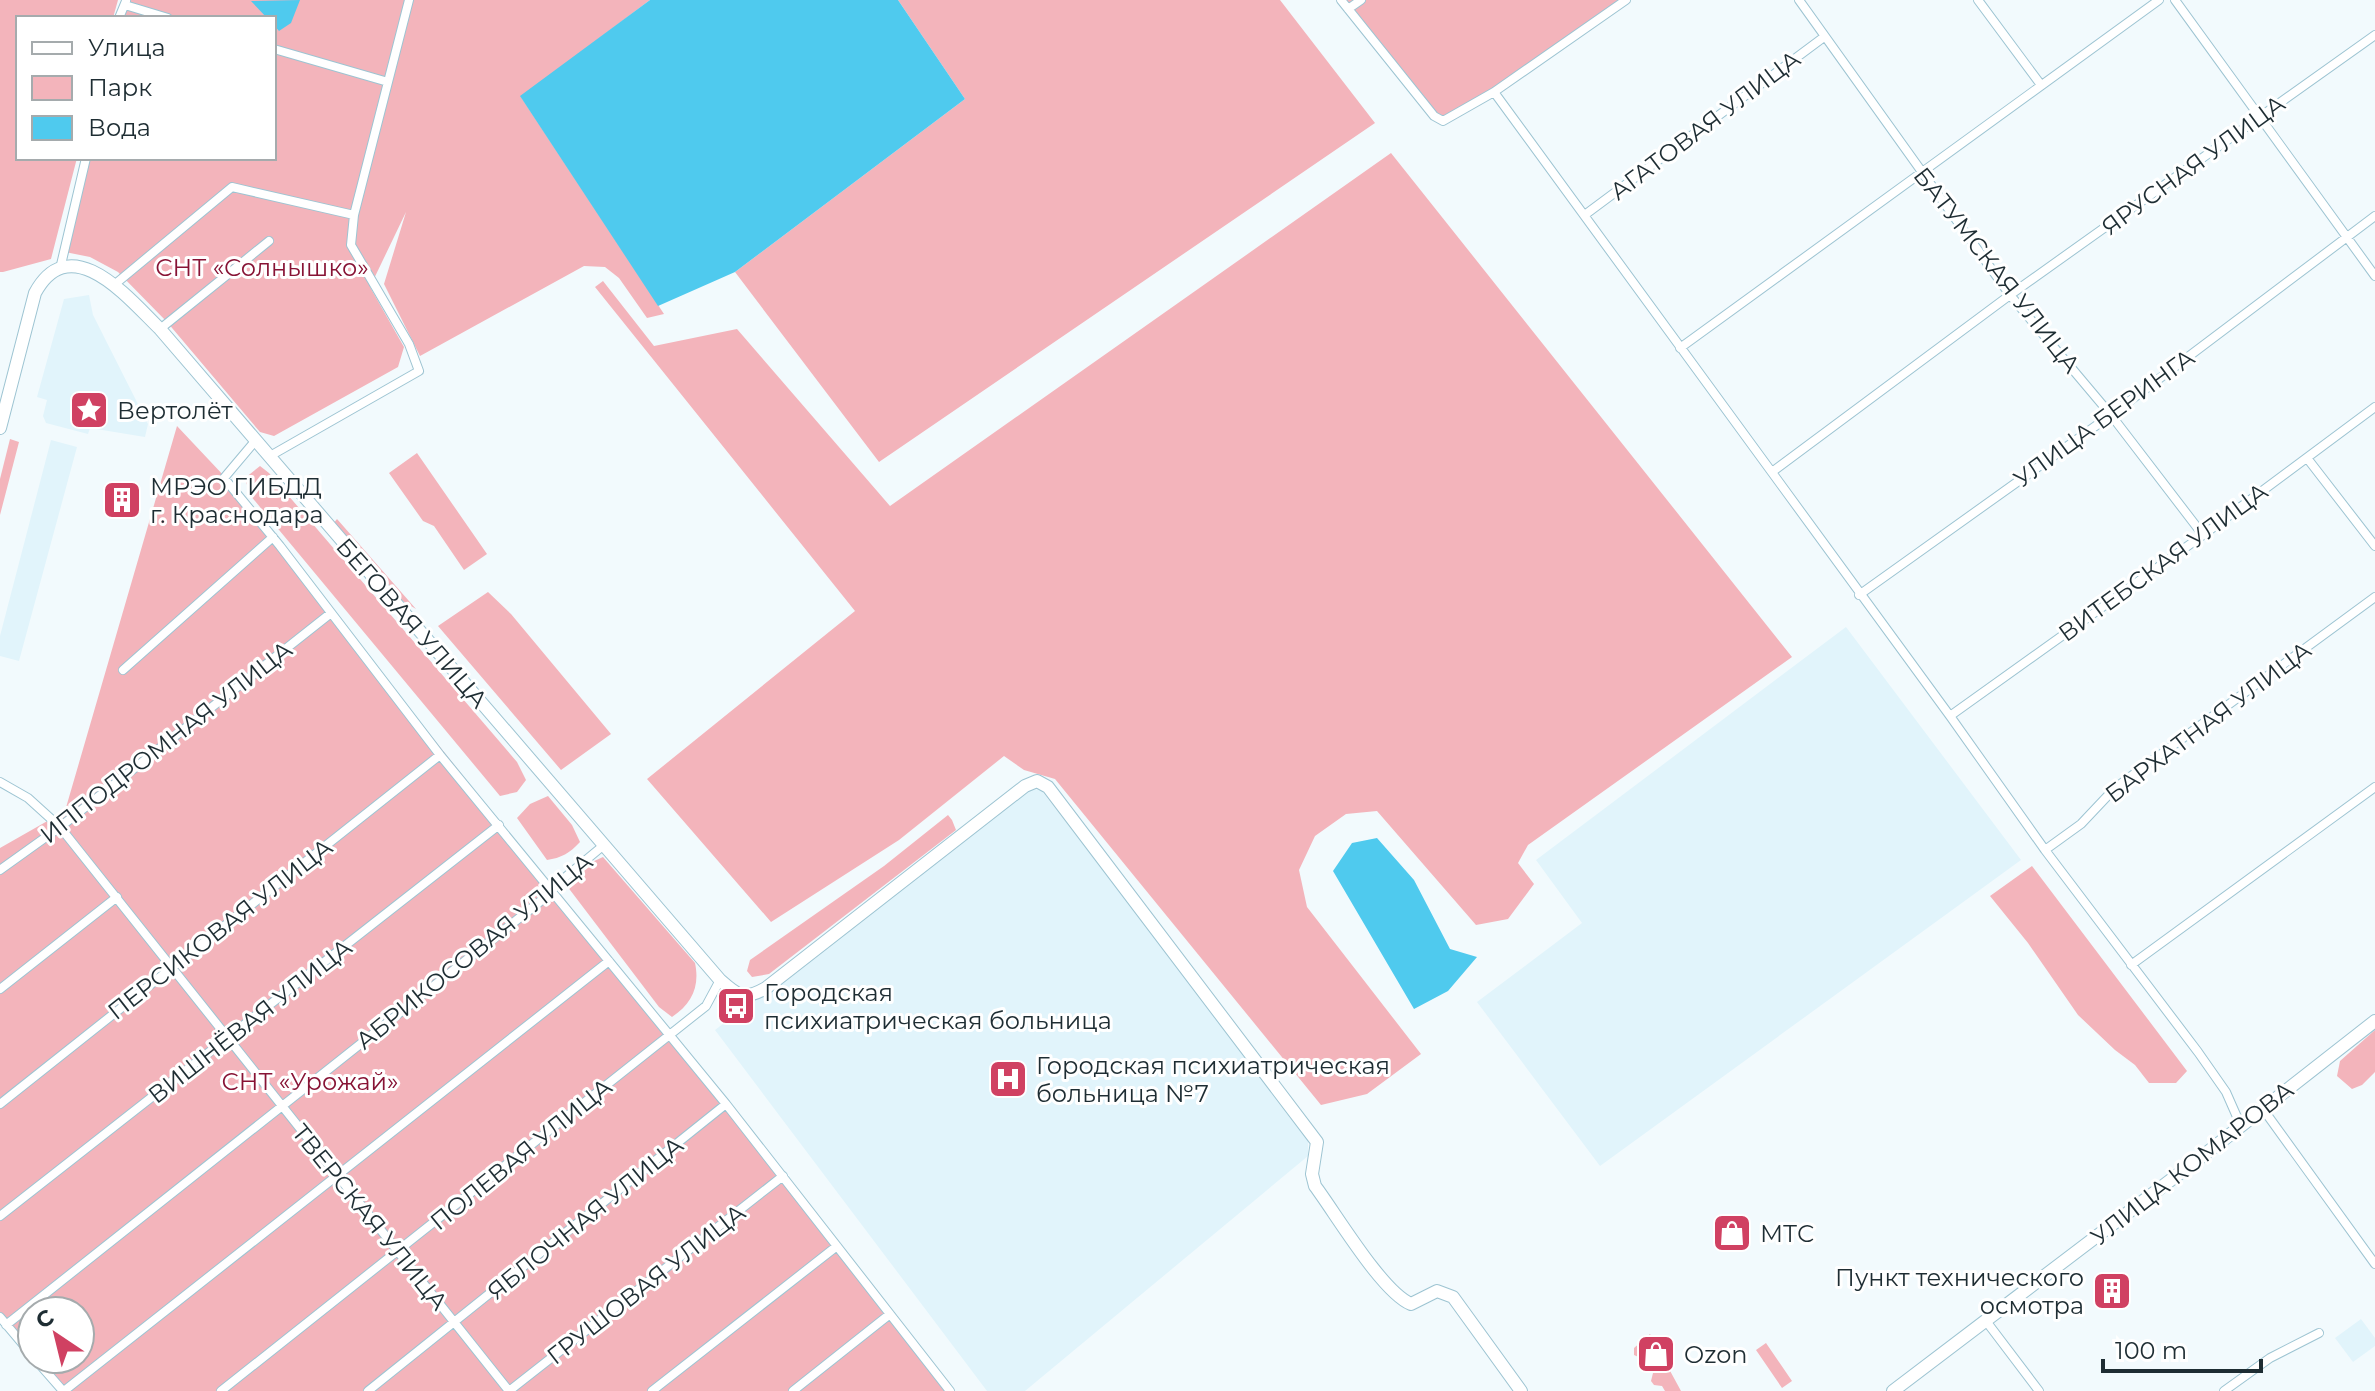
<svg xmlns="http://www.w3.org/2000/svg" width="2375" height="1391" font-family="Montserrat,sans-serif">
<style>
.built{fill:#e1f4fb}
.green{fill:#f3b4bb;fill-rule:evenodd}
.water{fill:#4fcaee}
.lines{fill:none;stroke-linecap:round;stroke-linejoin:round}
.street-casing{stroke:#9dc4d2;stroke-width:10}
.secondary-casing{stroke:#9dc4d2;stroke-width:14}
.street{stroke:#fff;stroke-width:8}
.secondary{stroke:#fff;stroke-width:12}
.labels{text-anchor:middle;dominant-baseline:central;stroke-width:6;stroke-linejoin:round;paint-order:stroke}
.street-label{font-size:24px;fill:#1e2d33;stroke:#fff}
.park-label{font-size:24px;fill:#871335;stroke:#fff}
.poi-label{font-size:24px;fill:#1e2d33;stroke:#fff;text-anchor:start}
</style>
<rect width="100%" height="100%" fill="#f2fafd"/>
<path class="built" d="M89,295L93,315L148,424L145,437L90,428L88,434L46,423L43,416L47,400L37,397L64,299Z
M51,440L77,447L19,661L0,656V636Z
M1846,627L2021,860L1600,1166L1477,1002L1582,923L1536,860Z
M1032,789L1041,790L1308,1135V1156L1025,1391H987L715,1030Z
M2361,1319L2375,1338V1346L2353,1362L2335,1338Z"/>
<path class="green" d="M0,0H118L113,18H18V158H77L51,259L3,272H0Z
M128,0H650L521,97L664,314L647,318L619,278L605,267L584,266L420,356L384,284L406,212L370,287L404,347L398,367L274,436L260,432L167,322L118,272L90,257L65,252L88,158H274V18H122Z
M898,0H1280L1375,123L879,462L735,272L965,99Z
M1341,0H1626L1494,92L1442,120Z
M1391,153L1792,657L1528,845L1518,863L1534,884L1508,919L1476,925L1377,811L1346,814L1315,836L1299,870L1307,907L1421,1054L1367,1094L1321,1105L1055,779L1024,770L1004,756L899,840L771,922L647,779L855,611L595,287L603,281L654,346L737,329L890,506Z
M177,426L225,477L953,1391H58L0,1320V848L65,811ZM32,1311H80V1359H32Z
M10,439L19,442L0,515V479Z
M417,453L487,554L464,570L434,526L423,521L389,473Z
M260,466L269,473L517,762L526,780L517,792L500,796L250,495L245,478Z
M337,519L416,609L396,597L333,524Z
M488,592L511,614L611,734L561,770L438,626Z
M548,796L572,825L580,842C570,853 561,858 547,860L517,818L530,804Z
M948,815L952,820L956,830L769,974L752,977L747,971L750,960L884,866Z
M603,857L695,963C700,986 692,1004 672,1017L659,1007L567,886C575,872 588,863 603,857Z
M2032,866L2187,1071L2176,1083H2149L2135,1065L2115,1050L2078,1015L2028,943L1990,896Z
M2375,1030V1072L2362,1085L2352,1089L2337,1076L2340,1061Z
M1650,1334L1681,1391H1665L1662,1386L1654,1385L1651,1381L1653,1373L1650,1369L1652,1363L1634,1355V1348Z
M1766,1343L1792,1381L1782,1388L1756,1350Z"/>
<path class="water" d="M300,0L291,23L279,31L274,25V18H267L251,1Z
M650,0H898L965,99L735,272L658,306L520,96Z
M1377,838L1414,880L1450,949L1477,957L1448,991L1414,1009L1333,871L1352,843Z"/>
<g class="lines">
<g class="street-casing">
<path id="street" d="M1341,0L1434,116L1443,121L1494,92L1626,0
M1799,0L2010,295L2111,415L2203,535
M1978,0L2041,85
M2175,0L2375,276
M125,5L168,18
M1348,9L1361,0
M119,18L126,1
M274,49L388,82
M1494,92L1950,716L2045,850L2198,1052L2226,1092L2241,1126
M1586,214L1824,37
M60,269L86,158
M114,285L232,187L354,215
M160,329L269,241
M1680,348L2159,0
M256,440L224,478L280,546L440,755L726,1104L950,1391
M270,456L419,371L409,344L351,245L354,215L409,0
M2307,458L2375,546
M1772,472L2010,295L2375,35
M1859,595L2111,415L2375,216
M123,670L273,537
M1950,716L2203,535L2375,407
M0,782L28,798L60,827L509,1391
M2045,850L2081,824L2115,788L2375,597
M0,870L60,827L331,613
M2131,965L2375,787
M0,989L117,897
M0,1104L440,755
M2263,1109L2375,1264
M0,1216L499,825
M0,1317L32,1355
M1986,1321L2039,1391
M6,1325L552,892L557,884L604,845
M35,1359L63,1391
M64,1391L609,961
M221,1391L706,1006L720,980
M368,1391L726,1104
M509,1391L783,1176
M652,1391L837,1246
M793,1391L890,1314
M2224,1391L2270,1358L2319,1333"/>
</g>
<g class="secondary-casing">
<path id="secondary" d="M0,428L35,293C71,227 130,300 160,329L720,980C738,996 743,1001 766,988L1025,786L1037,781L1048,787L1317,1142L1312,1174L1315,1186C1336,1214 1382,1292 1411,1304L1437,1291L1453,1297L1521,1391
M1893,1391L2209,1151L2375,1021"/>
</g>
<use href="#street" class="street"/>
<use href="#secondary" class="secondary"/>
</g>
<defs>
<g id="sight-square" transform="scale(2)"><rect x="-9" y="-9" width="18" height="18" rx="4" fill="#d04162" stroke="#fff"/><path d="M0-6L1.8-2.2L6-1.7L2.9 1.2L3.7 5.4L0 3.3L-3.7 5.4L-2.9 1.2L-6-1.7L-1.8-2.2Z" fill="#fff"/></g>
<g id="building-square" transform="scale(2)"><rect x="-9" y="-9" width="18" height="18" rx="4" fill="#d04162" stroke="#fff"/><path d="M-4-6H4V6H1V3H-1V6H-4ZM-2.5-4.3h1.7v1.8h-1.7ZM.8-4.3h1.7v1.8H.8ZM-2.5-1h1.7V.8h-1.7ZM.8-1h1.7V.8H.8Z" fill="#fff"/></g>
<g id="bus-square" transform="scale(2)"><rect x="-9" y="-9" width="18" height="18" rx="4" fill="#d04162" stroke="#fff"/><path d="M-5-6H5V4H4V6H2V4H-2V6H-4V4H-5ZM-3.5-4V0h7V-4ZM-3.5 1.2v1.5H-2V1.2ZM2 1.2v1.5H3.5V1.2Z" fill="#fff"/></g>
<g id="hospital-square" transform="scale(2)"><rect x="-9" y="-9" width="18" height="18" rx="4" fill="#d04162" stroke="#fff"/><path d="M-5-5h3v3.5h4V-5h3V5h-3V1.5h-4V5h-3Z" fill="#fff"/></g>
<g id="shop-square" transform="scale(2)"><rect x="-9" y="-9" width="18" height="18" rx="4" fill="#d04162" stroke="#fff"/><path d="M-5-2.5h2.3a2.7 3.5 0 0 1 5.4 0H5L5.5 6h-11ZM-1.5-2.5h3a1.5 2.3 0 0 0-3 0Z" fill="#fff"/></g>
</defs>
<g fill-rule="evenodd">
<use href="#sight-square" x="89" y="410"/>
<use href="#building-square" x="122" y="500"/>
<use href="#bus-square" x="736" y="1006"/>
<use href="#hospital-square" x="1008" y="1079"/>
<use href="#shop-square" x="1732" y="1233"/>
<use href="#building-square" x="2112" y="1291"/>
<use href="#shop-square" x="1656" y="1354"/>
</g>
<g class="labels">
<g class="street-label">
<text transform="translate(1705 125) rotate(-37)">АГАТОВАЯ УЛИЦА</text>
<text transform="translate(2193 165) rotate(-36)">ЯРУСНАЯ УЛИЦА</text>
<text transform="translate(1997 270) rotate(52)">БАТУМСКАЯ УЛИЦА</text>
<text transform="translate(2104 418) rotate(-36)">УЛИЦА БЕРИНГА</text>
<text transform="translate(2163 562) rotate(-36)">ВИТЕБСКАЯ УЛИЦА</text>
<text transform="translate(412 623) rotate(49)">БЕГОВАЯ УЛИЦА</text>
<text transform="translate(2208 722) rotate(-37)">БАРХАТНАЯ УЛИЦА</text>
<text transform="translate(166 742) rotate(-38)">ИППОДРОМНАЯ УЛИЦА</text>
<text transform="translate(220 929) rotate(-38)">ПЕРСИКОВАЯ УЛИЦА</text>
<text transform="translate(474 951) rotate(-39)">АБРИКОСОВАЯ УЛИЦА</text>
<text transform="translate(250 1021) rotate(-38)">ВИШНЁВАЯ УЛИЦА</text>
<text transform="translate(521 1154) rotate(-39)">ПОЛЕВАЯ УЛИЦА</text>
<text transform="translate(2192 1163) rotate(-38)">УЛИЦА КОМАРОВА</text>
<text transform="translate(370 1217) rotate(51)">ТВЕРСКАЯ УЛИЦА</text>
<text transform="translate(585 1218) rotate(-39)">ЯБЛОЧНАЯ УЛИЦА</text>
<text transform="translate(646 1284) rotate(-38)">ГРУШОВАЯ УЛИЦА</text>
</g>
<g class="park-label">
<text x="262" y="267">СНТ «Солнышко»</text>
<text x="310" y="1081">СНТ «Урожай»</text>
</g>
<g class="poi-label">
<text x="117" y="410">Вертолёт</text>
<text x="150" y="486">МРЭО ГИБДД<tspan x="150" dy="28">г. Краснодара</tspan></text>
<text x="764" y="992">Городская<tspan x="764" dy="28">психиатрическая больница</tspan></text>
<text x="1036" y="1065">Городская психиатрическая<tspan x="1036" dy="28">больница №7</tspan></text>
<text x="1760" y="1233">МТС</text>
<text x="2084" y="1277" text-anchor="end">Пункт технического<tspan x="2084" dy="28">осмотра</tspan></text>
<text x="1684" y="1354">Ozon</text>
</g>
</g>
<rect x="16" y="16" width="260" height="144" fill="#ffffff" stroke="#a5abad" stroke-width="2"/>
<rect x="32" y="42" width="40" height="12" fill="#ffffff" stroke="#a5abad" stroke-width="2"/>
<text x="88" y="56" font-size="24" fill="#1e2d33">Улица</text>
<rect x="32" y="76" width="40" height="24" fill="#f3b4bb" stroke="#a5abad" stroke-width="2"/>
<text x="88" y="96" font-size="24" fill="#1e2d33">Парк</text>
<rect x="32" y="116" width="40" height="24" fill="#4fcaee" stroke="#a5abad" stroke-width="2"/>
<text x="88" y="136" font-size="24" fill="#1e2d33">Вода</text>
<g transform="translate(56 1335) rotate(325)"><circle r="38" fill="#ffffff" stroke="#a5abad" stroke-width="2"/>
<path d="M0-6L14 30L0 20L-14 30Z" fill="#d04162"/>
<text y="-12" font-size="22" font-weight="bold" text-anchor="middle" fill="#1e2d33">С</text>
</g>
<path d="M2103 1359v12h158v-12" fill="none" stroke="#1e2d33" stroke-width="4"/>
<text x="2115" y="1359" font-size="24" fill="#1e2d33" stroke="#ffffff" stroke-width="6" paint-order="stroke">100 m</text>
</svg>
